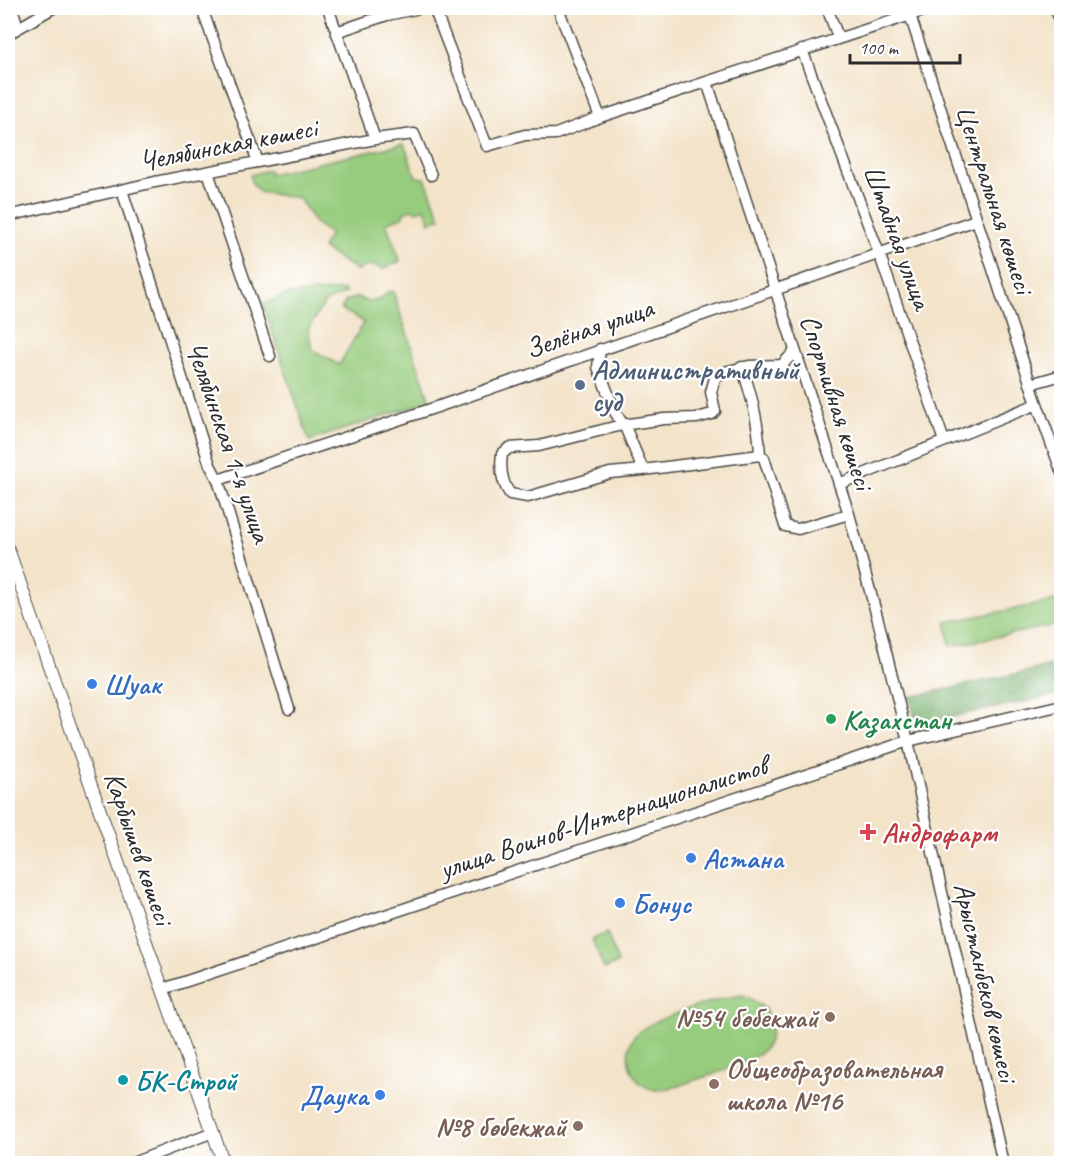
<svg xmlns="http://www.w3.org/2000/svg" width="1069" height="1171" font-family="Caveat,sans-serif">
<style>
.green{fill:#97cc7e;stroke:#617c54;stroke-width:1.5}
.forest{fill:url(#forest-crowns);stroke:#526e4c;stroke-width:1.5}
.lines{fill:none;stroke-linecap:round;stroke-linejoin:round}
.minor-casing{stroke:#494743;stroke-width:13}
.major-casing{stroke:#494743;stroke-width:14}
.minor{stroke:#fff;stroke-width:10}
.major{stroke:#fff;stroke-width:12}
.service-dot{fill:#5c6f8a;stroke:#fff;stroke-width:2}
.shop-dot{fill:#3f7fe0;stroke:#fff;stroke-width:2}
.leisure-dot{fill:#2e9e5b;stroke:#fff;stroke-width:2}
.health-dot{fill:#e0444e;stroke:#fff;stroke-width:2}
.education-dot{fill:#8d6e63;stroke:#fff;stroke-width:2}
.culture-dot{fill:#0f9aa8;stroke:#fff;stroke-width:2}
.labels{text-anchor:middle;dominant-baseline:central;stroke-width:4.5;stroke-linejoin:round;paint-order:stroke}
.street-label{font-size:28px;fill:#2b2b2b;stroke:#fff}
.service-label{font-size:28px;font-weight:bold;fill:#4e5e75;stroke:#fff;text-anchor:start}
.shop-label{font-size:28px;font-weight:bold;fill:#366cbe;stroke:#fff;text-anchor:start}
.leisure-label{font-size:28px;font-weight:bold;fill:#27864d;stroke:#fff;text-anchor:start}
.health-label{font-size:28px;font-weight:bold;fill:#be3a42;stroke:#fff;text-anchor:start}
.education-label{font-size:28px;font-weight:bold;fill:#785e54;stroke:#fff;text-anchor:end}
.culture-label{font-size:28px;font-weight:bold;fill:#0d838f;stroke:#fff;text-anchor:start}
</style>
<defs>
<pattern id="forest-crowns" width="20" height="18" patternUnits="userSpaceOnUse" patternTransform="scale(1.5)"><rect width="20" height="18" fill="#79b06d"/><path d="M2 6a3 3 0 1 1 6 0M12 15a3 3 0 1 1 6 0" fill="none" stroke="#638f5a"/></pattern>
</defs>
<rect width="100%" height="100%" fill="#fff"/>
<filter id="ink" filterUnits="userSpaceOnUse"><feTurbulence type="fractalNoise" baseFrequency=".0167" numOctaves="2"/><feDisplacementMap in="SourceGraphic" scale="12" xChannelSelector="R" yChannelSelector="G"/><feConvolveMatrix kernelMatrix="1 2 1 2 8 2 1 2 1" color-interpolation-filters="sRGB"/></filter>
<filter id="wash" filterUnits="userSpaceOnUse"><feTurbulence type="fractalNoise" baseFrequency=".008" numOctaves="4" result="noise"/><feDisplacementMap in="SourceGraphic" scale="24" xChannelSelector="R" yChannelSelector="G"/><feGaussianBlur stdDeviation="1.35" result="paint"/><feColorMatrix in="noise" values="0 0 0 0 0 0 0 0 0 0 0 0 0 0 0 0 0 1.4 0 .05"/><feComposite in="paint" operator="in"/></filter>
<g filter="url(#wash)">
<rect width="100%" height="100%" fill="#f3e3c9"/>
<path class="green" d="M404,144L416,177L425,178L441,218L430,222L425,208L417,211L411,209L405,211L402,217L386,223L400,260L399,262L383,269C373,265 367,264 358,271L322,248L330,234L315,223L299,198L259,192L252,183L250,175L269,170L270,174Z
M344,290L346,293L325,302L308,329L312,349L339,365L364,322L341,309L346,301L358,297C370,305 380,302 389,291L393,292L430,401L309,441L263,304L289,294Z
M1061,600V624L950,646L946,622Z
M607,933L618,963L604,969L592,939Z
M743,995C759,1002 769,1009 771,1027C772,1035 768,1046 762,1051C745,1067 701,1077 678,1086C672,1088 662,1090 656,1090C631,1086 621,1056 634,1037C644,1020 722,997 743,995Z"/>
<path class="forest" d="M1061,664V694L936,720L917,727L910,697Z"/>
</g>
<g filter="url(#ink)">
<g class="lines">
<g class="minor-casing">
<path id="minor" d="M12,8L18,27
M328,8L375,139
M434,8L487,146L525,135L556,134L600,117L932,8
M558,8L600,117
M827,8L838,37
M1055,8L1062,25
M908,9L1037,404L1062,473
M203,12L258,162
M336,32L387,15L420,8
M8,34L53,8
M802,50L879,253L944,441
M707,82L849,514L878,620L908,741L1003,1164
M208,172L270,356
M122,190L210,465L218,480L289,709
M8,216L155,182L375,139L414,134L431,175
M600,349L598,367L615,412L626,429L643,470L760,455L764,458L785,526L798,529L849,514
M742,367C752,396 759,424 760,455
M1030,384L1062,375
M643,470L610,473L528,497L510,494C502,483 500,468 502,454L509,448L539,446L622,425L664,419L697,418L712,414L715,411L711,392L715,378L728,371L749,366L782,365L795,351
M218,480L437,407L976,220
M839,484L1037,404
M163,989L908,741L1062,705
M130,1164L213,1132"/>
</g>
<g class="major-casing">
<path id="major" d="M8,549L224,1164"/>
</g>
<use href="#minor" class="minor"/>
<use href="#major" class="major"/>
</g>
</g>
<circle class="service-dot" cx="580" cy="385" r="6"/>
<g class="shop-dot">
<circle cx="92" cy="684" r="6"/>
<circle cx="691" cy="858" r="6"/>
<circle cx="620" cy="903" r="6"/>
<circle cx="380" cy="1095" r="6"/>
</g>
<circle class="leisure-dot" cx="831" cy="719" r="6"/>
<path class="health-dot" d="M865 823h6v6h6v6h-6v6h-6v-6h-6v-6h6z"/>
<g class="education-dot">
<circle cx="830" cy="1017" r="6"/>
<circle cx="714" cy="1084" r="6"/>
<circle cx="578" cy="1126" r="6"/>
</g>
<circle class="culture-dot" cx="123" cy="1080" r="6"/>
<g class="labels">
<g class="street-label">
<text transform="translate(228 144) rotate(-11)">Челябинская көшесі</text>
<text transform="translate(995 199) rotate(72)">Центральная көшесі</text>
<text transform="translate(898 237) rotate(70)">Штабная улица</text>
<text transform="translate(589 328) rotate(-19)">Зелёная улица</text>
<text transform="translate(837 402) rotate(72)">Спортивная көшесі</text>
<text transform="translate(229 442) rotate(71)">Челябинская 1-я улица</text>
<text transform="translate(603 817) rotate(-18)">улица Воинов-Интернационалистов</text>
<text transform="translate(139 848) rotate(71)">Карбышев көшесі</text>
<text transform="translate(986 982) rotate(77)">Арыстанбеков көшесі</text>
</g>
<g class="service-label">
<text x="592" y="369">Административный<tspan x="592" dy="32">суд</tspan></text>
</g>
<g class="shop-label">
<text x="104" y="684">Шуак</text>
<text x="703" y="858">Астана</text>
<text x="632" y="903">Бонус</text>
<text x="368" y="1095" text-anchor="end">Даука</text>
</g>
<g class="leisure-label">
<text x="843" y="719">Казахстан</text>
</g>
<g class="health-label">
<text x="882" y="832">Андрофарм</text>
</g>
<g class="education-label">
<text x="818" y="1017">№54 бөбекжай</text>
<text x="726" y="1068" text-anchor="start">Общеобразовательная<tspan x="726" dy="32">школа №16</tspan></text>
<text x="566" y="1126">№8 бөбекжай</text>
</g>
<g class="culture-label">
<text x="135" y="1080">БК-Строй</text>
</g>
</g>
<rect width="1069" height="1171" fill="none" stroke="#fff" stroke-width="30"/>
<path d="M850 54v9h110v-9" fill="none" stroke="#2b2b2b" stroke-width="3"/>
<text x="859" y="54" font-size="18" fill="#2b2b2b" stroke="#ffffff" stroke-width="4.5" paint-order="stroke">100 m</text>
</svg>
